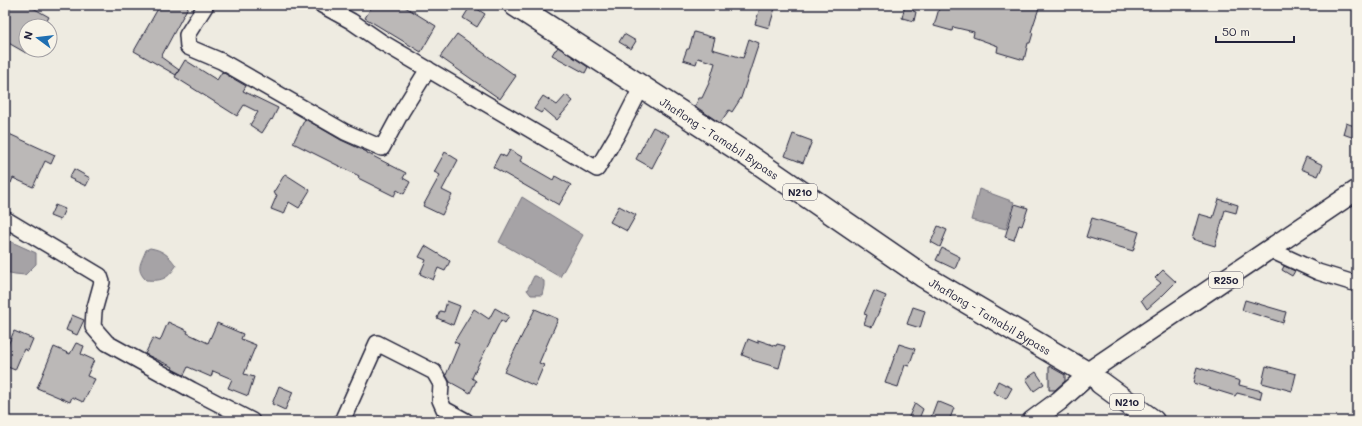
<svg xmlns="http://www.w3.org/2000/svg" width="1362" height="426" font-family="Mali,sans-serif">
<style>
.water{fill:#a6a3a6;stroke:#716f7b}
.building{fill:#bbb8b7;stroke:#22223b}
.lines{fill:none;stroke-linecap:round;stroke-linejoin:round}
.minor-casing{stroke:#22223b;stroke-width:18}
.major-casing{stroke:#22223b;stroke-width:22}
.highway-casing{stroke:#22223b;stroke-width:25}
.minor{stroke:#f7f3e8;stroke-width:15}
.major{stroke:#f7f3e8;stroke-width:19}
.highway{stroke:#f7f3e8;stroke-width:22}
.labels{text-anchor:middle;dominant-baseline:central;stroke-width:4;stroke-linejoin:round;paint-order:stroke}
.shield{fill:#f7f3e8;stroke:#62616f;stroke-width:1}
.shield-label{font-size:10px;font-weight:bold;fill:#22223b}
.street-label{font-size:11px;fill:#22223b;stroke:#f7f3e8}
</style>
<rect width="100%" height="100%" fill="#eeebe1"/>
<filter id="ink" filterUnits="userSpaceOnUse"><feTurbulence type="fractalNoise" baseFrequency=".025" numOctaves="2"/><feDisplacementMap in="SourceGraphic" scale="8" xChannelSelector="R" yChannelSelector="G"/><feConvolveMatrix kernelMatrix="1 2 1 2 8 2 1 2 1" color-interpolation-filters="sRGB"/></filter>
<g filter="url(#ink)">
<path class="water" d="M979,189L1014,202L1006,229L971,220Z
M522,197L583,235L560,277L499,242Z
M5,239L36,253V264L25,275L15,274L5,272Z
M150,248C162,250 169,255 176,266C167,280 161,281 146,280C135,269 141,263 146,250Z
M534,276H536L544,281V286L542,295H531L527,290Z"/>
<path class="building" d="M5,5H28L49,17L44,26H26V53L5,41Z
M160,5H189L161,57L179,70L176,75L134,51Z
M373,5H402L436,26L421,52L365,18Z
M471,5L485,14L477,27L463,18Z
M761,5H776L769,28L755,24Z
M905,5H915L913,11L916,12L914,21L902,18Z
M940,5H976L983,7L984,5H1040L1031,32L1033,33L1030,43H1028L1024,60L997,52L998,46L973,37L974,32L953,27L952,31L934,26Z
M694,32L715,38L712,49L743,58L749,39L759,43L741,98L732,112L729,110L720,123L695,106L699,98H702L709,83L715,63L698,58L696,64L683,60L687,49H689Z
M457,34L516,76L500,99L440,57Z
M624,34L636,41L631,49L619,42Z
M558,47L588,67L585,73L552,55L555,50H556Z
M185,60L217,80L222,72L246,86L243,91L278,108L272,120L271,119L262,133L250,125L258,112L244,105L237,116L175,77Z
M566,95L573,101L557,120L544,109L541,113L534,109L543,96L557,105Z
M305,119L341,140L367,152V153L406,173L403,178L410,182L404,194L397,190L394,196L358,178L359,176L293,143Z
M1346,123L1357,127V139L1343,134Z
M653,127L669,135L652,168L636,159Z
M7,133L55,155L51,164L45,161L33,187L13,178L11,183L5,181V138Z
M793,134L812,141L803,163L785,156Z
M510,150L522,157L520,161L553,180L555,176L571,185L559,205L493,167L500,154L506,157Z
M445,152L458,160L442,190L452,195L442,215L423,206L440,175L434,172Z
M1306,157L1323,165L1318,176L1301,169Z
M74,169L90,178L86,186L69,178Z
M285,174L310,190L299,208L289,202L284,214L271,209L277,195L273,193Z
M1219,199L1238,205L1236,213L1225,210L1215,246L1192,239L1199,214L1213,218Z
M1015,204L1028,208L1022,226L1019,225L1014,240L1005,237Z
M55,205L65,209L60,220L50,216Z
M619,206L636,215L627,231L610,222Z
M1092,218L1139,232L1133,251L1086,237Z
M938,226L947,230L940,247L931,242Z
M425,246L450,261L445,271L438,268L433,280L420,274L426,260L419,257Z
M942,248L960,257L955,269L936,260Z
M1284,266L1295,271L1292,276L1282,270Z
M1163,270L1176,282L1163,295L1147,309L1141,300L1161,283L1155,278Z
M874,291L886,296L872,327L864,324L867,315L864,314Z
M1245,300L1286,312L1283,323L1242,310Z
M447,301L460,306L453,325L437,318L440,311L444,312Z
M913,307L925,311L920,328L907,324Z
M495,308L509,316L505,323L501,320L479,363L472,378L476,381L470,393L450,382L446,375L459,344L454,342L474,309L489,319Z
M535,309L558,319L539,363L544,365L535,386L504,372Z
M72,315L84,320L77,335L66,330Z
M168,322L188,331L187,333L208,343L217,323L243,334L241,339L256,345L244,374L254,377L248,396L228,388L232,379L213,371L211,377L188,367L184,375L172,369L173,367L145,354L153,338L160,341Z
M14,331L33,339L28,351L24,349L15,370L5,366V343L8,345Z
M748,339L758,343V340L776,346L777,344L785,346L779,368L752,360V359L742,355Z
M76,343L84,346L81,354L94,360L87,376L95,379L83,402L72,397L70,402L37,388L54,347L70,354Z
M899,344L915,349L909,366L905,365L898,387L885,383Z
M1049,366L1065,375V381L1055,390H1049Z
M1266,366L1296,374L1292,391L1262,383Z
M1197,367L1240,381L1239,385L1262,391L1260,399L1237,393L1235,396L1193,383Z
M1036,372L1044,384L1034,391L1026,379Z
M998,381L1012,388L1006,399L993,392Z
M279,386L293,392L285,410L272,404Z
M937,401L954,408L949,421H940L931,417Z
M915,403L923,409L918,421H907Z"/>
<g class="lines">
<g class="minor-casing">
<path id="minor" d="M206,5L187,35L188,47L221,61L345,132L382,148L402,111L428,69
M322,5L351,21L380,41L597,169L617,135L641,88
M5,219L100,276L102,282L94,311L93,327L107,343L192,390L252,421
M1277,253L1318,272L1357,284
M342,421L377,343L434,372L441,384L440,400L444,409L466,421"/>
</g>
<g class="major-casing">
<path id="major" d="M1094,368L1357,190
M1032,421L1059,401L1086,377"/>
</g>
<g class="highway-casing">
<g id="highway">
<path id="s1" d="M515,5L747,155L923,276L1087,373"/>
<path d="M1101,383L1153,421"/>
</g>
</g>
<use href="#minor" class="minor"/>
<use href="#major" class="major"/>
<use href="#highway" class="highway"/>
</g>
</g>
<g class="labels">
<g class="shield">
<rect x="783" y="184" width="34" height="16" rx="3"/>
<rect x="1209" y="272" width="34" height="16" rx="3"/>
<rect x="1110" y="394" width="34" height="16" rx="3"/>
</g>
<g class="shield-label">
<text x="800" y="192">N210</text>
<text x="1226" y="280">R250</text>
<text x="1127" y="402">N210</text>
</g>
<g class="street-label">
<text stroke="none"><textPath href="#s1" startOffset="244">Jhaflong - Tamabil Bypass</textPath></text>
<text stroke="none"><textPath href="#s1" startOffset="568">Jhaflong - Tamabil Bypass</textPath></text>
</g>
</g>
<rect width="1362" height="426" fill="none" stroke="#f7f3e8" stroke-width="20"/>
<rect x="10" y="10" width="1342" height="406" fill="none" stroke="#22223b" stroke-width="1.5" filter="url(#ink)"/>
<g transform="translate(38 38) rotate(285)"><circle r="19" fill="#f7f3e8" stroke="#a29fa3"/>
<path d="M0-3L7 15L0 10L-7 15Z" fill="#1f6fb2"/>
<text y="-6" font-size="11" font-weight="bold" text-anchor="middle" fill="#22223b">N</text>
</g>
<path d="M1216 36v6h78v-6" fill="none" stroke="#22223b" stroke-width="2"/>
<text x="1222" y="36" font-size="12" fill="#22223b" stroke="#f7f3e8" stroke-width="3" paint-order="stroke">50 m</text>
</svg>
